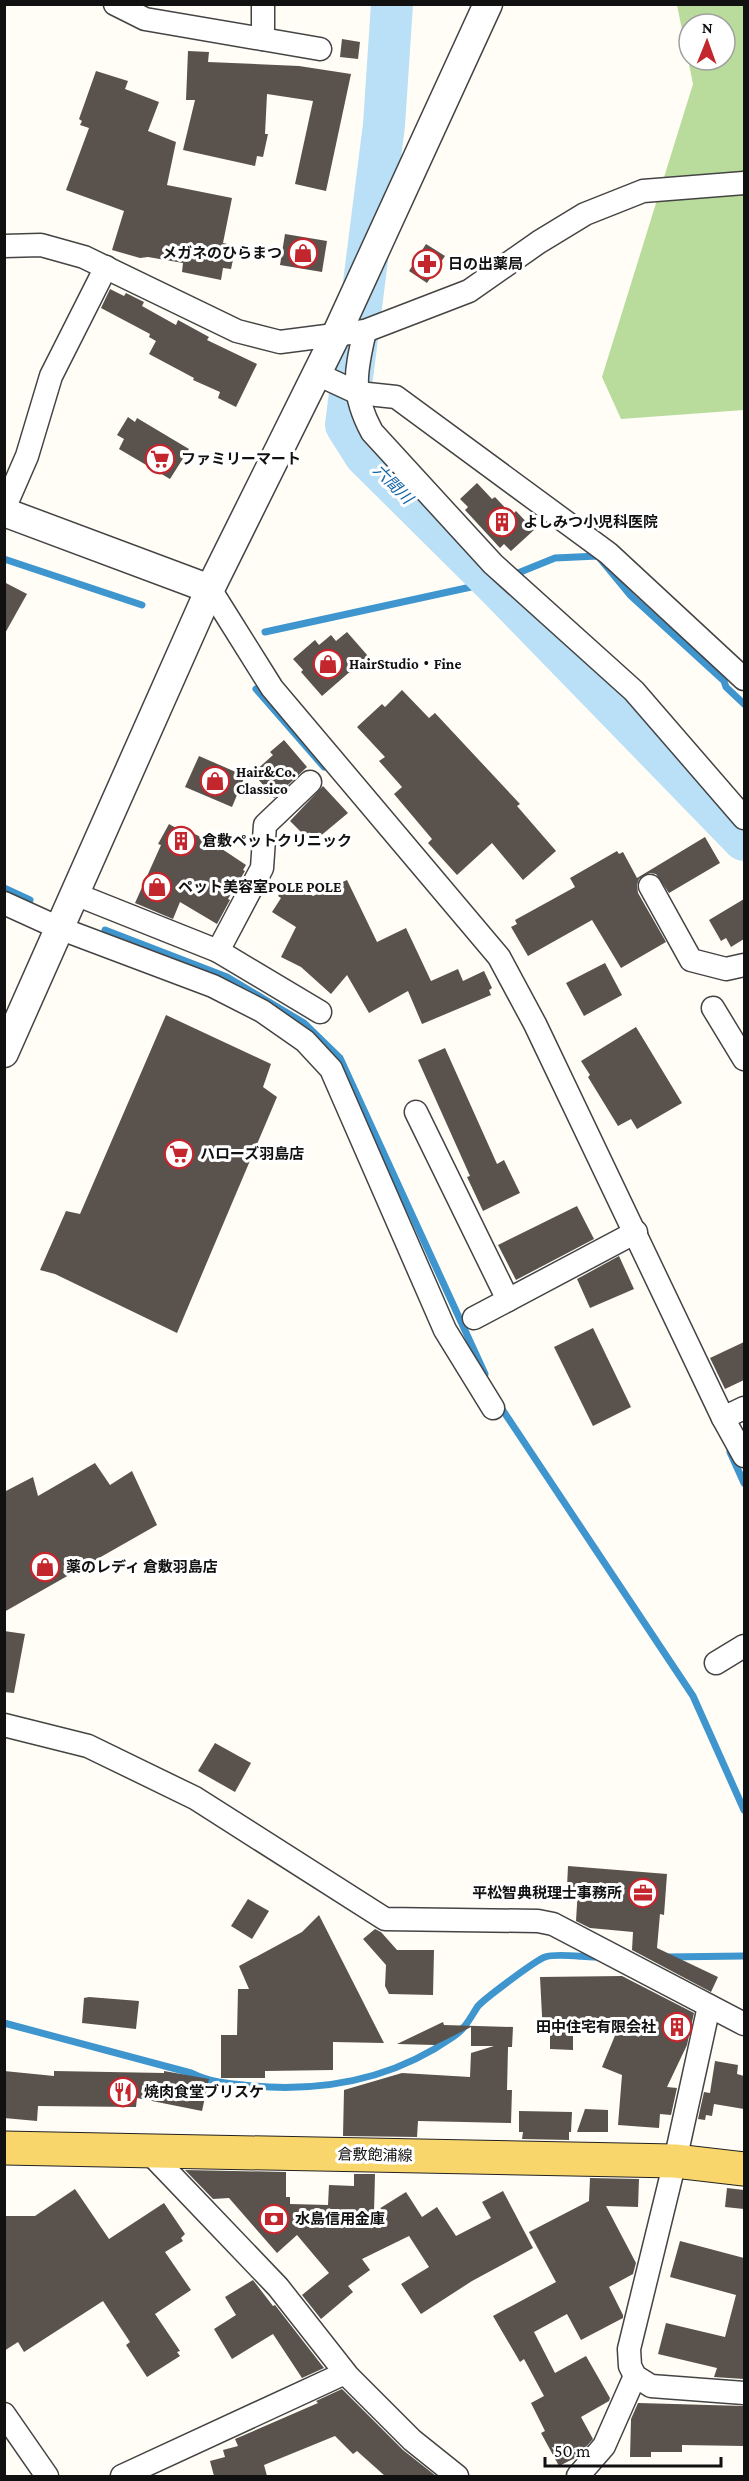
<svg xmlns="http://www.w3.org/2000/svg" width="749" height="2481" font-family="'Crimson Pro','Noto Sans JP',serif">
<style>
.forest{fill:#b9dc9c;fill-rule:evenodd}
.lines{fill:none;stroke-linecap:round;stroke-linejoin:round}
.stream{stroke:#3f96cf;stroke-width:7}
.river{stroke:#b9e0f7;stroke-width:42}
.building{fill:#5a524d}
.minor-casing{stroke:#444;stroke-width:25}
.tertiary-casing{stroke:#444;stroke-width:31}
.primary-casing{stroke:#222;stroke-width:35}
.minor{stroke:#fff;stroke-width:22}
.tertiary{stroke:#fff;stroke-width:28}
.primary{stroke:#f9d66b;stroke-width:33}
.labels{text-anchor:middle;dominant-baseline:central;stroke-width:6;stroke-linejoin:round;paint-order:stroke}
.poi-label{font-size:15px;font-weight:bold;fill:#111;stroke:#fff;text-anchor:start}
.street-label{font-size:15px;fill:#111;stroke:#fff}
.water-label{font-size:16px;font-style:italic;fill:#1768a6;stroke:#fff}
</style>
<rect width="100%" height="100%" fill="#fffdf5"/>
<!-- forest -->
<path class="forest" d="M677,5H744V410L621,419L602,377L693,84ZM689,24H725V60H689Z"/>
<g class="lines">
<!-- stream -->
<g class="stream">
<path d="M4,559L142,605"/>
<path d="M513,575L555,558L598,556L631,596L724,681L726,687L744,704"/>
<path d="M265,632L503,580"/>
<path d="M256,689L324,767"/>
<path d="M4,888L30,900"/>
<path d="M105,930L227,977L304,1023L340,1058L485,1374"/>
<path d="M500,1406L693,1696L744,1810"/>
<path d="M730,1452L744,1483"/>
<path d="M666,1957L744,1956"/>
<path d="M4,2023L191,2073C211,2083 231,2084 253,2086C324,2092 393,2079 453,2037C466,2028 470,2018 478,2006C484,1999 536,1960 545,1957C556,1953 582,1957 595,1957"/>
</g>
<!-- river -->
<path class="river" d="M392,4L384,125L346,425L365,455L494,583L744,840"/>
</g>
<!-- building -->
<g class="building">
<path d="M342,39L360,42L358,59L340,57Z"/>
<path d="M188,51L209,52L208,62L299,66L351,74L326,191L295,184L313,101L267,94L265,134H268L263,157L257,156L255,166L183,150L195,100H186Z"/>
<path d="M96,71L128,81L125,89L159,102L148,131L176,142L167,185L232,198L223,243L236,246L231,269L223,268L221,280L182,272L183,263L148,257L140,258L112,250L124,211L66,190L89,128L80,125L82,121L79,119Z"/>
<path d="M285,234L327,241L322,272L280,265Z"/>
<path d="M426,244L445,256L427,283L409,271Z"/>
<path d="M110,289L124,296L126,293L144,302L142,306L176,325L178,320L209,337L207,340L257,364L236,407L218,398L220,392L193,380L194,378L149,354L156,341L149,337L150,334L101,308Z"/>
<path d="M128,417L135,422L137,418L189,449L170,479L119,449L124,439L117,435Z"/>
<path d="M477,483L492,499L495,497L512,515L516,511L534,530L511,551L504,544L500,548L465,510L468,507L460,499Z"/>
<path d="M4,582L27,594L4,635Z"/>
<path d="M347,632L368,656L322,696L301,672L303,670L293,659L315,640L319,645L331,635L336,641Z"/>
<path d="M402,690L429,718L435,713L520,804L517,806L556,851L523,880L492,843L457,875L428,843L432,839L394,794L402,787L379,761L385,757L357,727L382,704L385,707Z"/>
<path d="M284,740L307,767L274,798L253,773L273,755L270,752Z"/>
<path d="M199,756L245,776L232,807L185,787Z"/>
<path d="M323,786L348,813L312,843L290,821Z"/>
<path d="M169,824L183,832L185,829L216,845L246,865L243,870L245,871L228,899L230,900L217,924L180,902L173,919L135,903L161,845L158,844Z"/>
<path d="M705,837L720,863L669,893L656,874L650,873L639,879L637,885L638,893L666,942L621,968L592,920L528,956L511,927L517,924L515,920L575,887L570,878L617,851L619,854L623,852L637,878Z"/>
<path d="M347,880L377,942L406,928L431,981L458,969L463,981L484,971L492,988L489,990L491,995L422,1024L408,991L369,1013L347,975L331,994L301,967L281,957L296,927L272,912L281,898L278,896L288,881L313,896Z"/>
<path d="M744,899V939L731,947L726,938L721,941L709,920Z"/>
<path d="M605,963L622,995L584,1016L566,983Z"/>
<path d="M166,1015L271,1064L263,1087L277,1097L177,1333L55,1274L40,1270L66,1211L80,1214Z"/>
<path d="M636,1027L682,1103L637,1129L631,1119L618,1126L588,1077L590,1075L581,1061Z"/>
<path d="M445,1048L497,1164L504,1160L520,1193L483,1211L467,1177L470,1176L418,1060Z"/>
<path d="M577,1206L594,1239L516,1280L498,1245Z"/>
<path d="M619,1256L634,1289L590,1308L577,1279Z"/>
<path d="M593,1328L631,1407L593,1426L554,1347Z"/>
<path d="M744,1342V1380L725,1389L710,1358Z"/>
<path d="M95,1463L110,1485L132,1471L157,1525L4,1612V1492L33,1477L38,1496Z"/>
<path d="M4,1631L25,1634L14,1693L4,1692Z"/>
<path d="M215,1743L251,1763L235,1792L198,1771Z"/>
<path d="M568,1866L667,1874L664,1915L660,1914L657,1948L718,1977L711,1992L632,1950L633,1932L590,1928L576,1921L578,1888L567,1887Z"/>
<path d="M248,1899L269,1911L252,1939L231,1926Z"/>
<path d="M319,1915L384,2043L333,2042V2070L265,2071V2078H221V2035H237L238,1989H249L239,1966L302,1932Z"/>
<path d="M375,1929L381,1932L397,1950H434L433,1995L389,1994L385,1986L386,1965L363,1939Z"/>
<path d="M622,1976L694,2013L687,2045L667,2087L677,2088L671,2115L660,2114L659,2128L618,2125L622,2075L602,2067L621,2021H573V2050L550,2049V2035H543L540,1977Z"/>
<path d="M89,1997L139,2001L136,2029L82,2023L84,1998Z"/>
<path d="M443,2022L444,2025L513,2027L512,2047H508L507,2090H512L511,2123L418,2121L417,2137L343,2136L344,2090L402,2073L470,2077L471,2053L494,2046H471V2027L435,2045L397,2044Z"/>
<path d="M715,2061L738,2065L737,2074L744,2076V2109L714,2104L712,2116L706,2115L705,2120L698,2119L704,2092L710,2093Z"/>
<path d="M4,2071L54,2076V2071L164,2073V2071L209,2079L202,2111L137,2098L136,2107L38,2106L37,2121L4,2118Z"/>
<path d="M585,2109L608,2110V2132H577Z"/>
<path d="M519,2111L572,2112L571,2132H569V2140L522,2139L523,2132H519Z"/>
<path d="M185,2170L286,2172V2197H290V2204L328,2205L329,2185L354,2186V2174H375L374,2212L406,2192L422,2217L437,2207L456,2236L491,2218L482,2202L503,2191L533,2248L472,2281L421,2314L401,2284L429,2267L409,2236L362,2259L370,2270L348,2286L353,2292L321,2319L302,2295L329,2273L297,2235L277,2253L229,2198L213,2199Z"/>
<path d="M590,2178L639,2179L638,2207L606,2206L636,2263L633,2274L609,2287L623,2315V2318L581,2340L567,2314L534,2332L555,2373L586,2356L610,2398L609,2401L581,2417L593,2439L577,2457L559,2466L541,2433L545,2431L531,2403L544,2396L524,2359L520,2362L493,2316L556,2282L529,2232L589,2201Z"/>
<path d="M727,2188L744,2190V2209L725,2207Z"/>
<path d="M75,2189L109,2239L164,2203L185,2234L181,2238L183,2241L165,2252L191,2290L155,2314L180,2351L177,2352L180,2356L147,2377L126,2345L130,2342L103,2301L24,2352L18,2342L4,2351V2216H35Z"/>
<path d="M680,2241L744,2258V2379L714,2377L717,2368L658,2354L666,2323L725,2337L736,2295L670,2277Z"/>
<path d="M253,2280L273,2306L275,2305L324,2368L302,2378L273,2334L232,2359L214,2329L236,2315L225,2297Z"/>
<path d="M342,2389L403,2450L436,2476H385L357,2451L353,2454L335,2436L264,2465L267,2476H214L210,2461L225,2457L223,2450L238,2446L235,2439L318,2403L316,2401Z"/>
<path d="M638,2403L744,2406V2446L682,2445V2452H651V2457H630L631,2419Z"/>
</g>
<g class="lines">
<!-- minor casing -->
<g class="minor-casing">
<g id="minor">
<path d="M115,4L145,19L320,49"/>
<path d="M263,4V39"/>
<path d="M4,246L41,245L84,257L237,331L280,342L365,331L469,291L539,242L585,214L643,191L744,183"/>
<path d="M365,331C355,373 351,393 372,432L493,564L634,691L744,818"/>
<path d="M317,374L358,393L396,397L608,553L744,679"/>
<path d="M4,509L27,456L51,376L106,267"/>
<path d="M210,589L272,688L499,957L535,1024L723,1418L744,1456"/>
<path d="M650,886L691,960L726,969L744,965"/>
<path d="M75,894L218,951L320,1012"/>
<path d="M4,903L59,928L213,986L262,1011L305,1041L331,1069L445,1330L493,1408"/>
<path d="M218,951L262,868L265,825L310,782"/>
<path d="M713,1008L744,1059"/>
<path d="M416,1112L508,1300L636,1232"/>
<path d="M474,1318L508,1300"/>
<path d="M723,1418L744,1408"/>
<path d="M716,1663L744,1646"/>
<path d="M4,1725L88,1746L195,1798L385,1919L538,1921L553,1924L744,2024"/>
<path d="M709,2006L675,2161L629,2349L630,2366L635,2376L651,2386L744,2393"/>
<path d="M147,2150L278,2287L348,2376L412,2440L457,2476"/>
<path d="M4,2414L47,2476"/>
<path d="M122,2476L345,2373"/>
<path d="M578,2476L604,2446L635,2376"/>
</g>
</g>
<!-- tertiary casing -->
<g class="tertiary-casing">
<g id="tertiary">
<path d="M4,512L210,589"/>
<path d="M4,1053L210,589L337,333L488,4"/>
</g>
</g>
<!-- primary casing -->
<g class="primary-casing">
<path id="primary" d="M4,2148L675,2161L744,2169"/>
</g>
<!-- minor -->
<use href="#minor" class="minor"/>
<!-- tertiary -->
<use href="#tertiary" class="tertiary"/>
<!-- primary -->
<use href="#primary" class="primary"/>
</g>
<!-- icons -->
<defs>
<g id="shop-ring" transform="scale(1.5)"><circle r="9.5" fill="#fff" stroke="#c4262e" stroke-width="1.5"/><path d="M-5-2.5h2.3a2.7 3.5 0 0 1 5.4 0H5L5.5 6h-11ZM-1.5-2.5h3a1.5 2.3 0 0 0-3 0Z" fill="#c4262e"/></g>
<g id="pharmacy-ring" transform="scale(1.5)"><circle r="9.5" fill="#fff" stroke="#c4262e" stroke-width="1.5"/><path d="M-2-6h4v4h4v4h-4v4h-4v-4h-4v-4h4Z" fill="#c4262e"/></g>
<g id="supermarket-ring" transform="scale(1.5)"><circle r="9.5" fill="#fff" stroke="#c4262e" stroke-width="1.5"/><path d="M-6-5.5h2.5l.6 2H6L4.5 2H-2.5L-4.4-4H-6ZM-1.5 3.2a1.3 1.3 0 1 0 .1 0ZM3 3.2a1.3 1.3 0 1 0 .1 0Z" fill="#c4262e"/></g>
<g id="building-ring" transform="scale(1.5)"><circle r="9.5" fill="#fff" stroke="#c4262e" stroke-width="1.5"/><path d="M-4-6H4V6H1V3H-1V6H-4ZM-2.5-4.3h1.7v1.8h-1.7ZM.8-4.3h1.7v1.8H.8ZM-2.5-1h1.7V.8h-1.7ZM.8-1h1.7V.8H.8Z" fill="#c4262e"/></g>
<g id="office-ring" transform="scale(1.5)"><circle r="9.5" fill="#fff" stroke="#c4262e" stroke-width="1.5"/><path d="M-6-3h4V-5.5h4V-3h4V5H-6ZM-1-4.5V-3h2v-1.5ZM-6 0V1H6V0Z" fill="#c4262e"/></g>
<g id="restaurant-ring" transform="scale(1.5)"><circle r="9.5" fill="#fff" stroke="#c4262e" stroke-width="1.5"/><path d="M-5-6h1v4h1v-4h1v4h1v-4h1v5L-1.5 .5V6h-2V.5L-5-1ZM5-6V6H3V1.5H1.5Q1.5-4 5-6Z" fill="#c4262e"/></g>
<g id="bank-ring" transform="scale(1.5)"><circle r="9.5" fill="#fff" stroke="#c4262e" stroke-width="1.5"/><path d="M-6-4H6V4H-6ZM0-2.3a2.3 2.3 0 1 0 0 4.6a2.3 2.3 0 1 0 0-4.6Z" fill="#c4262e"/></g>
</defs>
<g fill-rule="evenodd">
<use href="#shop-ring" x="303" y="253"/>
<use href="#pharmacy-ring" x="427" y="264"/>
<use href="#supermarket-ring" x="160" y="459"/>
<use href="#building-ring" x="502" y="522"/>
<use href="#shop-ring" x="328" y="664"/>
<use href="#shop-ring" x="215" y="781"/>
<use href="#building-ring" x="181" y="841"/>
<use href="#shop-ring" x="157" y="887"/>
<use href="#supermarket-ring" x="179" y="1154"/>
<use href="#shop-ring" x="45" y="1567"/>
<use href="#office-ring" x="643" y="1893"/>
<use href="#building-ring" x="677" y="2027"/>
<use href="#restaurant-ring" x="123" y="2092"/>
<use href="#bank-ring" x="274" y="2219"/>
</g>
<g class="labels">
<!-- poi labels -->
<g class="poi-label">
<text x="282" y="253" text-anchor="end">メガネのひらまつ</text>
<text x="448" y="264">日の出薬局</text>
<text x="181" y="459">ファミリーマート</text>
<text x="523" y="522">よしみつ小児科医院</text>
<text x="349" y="664">HairStudio・Fine</text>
<text x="236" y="772">Hair&amp;Co.<tspan x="236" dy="17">Classico</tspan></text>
<text x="202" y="841">倉敷ペットクリニック</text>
<text x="178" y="887">ペット美容室POLE POLE</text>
<text x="200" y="1154">ハローズ羽島店</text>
<text x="66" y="1567">薬のレディ 倉敷羽島店</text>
<text x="622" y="1893" text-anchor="end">平松智典税理士事務所</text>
<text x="656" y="2027" text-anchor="end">田中住宅有限会社</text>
<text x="144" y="2092">焼肉食堂ブリスケ</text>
<text x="295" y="2219">水島信用金庫</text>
</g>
<!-- street labels -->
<g class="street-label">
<text transform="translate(375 2155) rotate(1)">倉敷飽浦線</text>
</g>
<!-- water labels -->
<g class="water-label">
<text transform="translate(393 484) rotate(45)">六間川</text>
</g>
</g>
<!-- border -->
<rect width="749" height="2481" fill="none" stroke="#111111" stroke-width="12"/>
<!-- north arrow -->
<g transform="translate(707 42) rotate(1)"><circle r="28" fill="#ffffff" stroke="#a0a0a0" stroke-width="1.5"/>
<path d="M0-4.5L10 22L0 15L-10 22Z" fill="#c4262e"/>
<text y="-9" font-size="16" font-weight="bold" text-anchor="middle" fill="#111111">N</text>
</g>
<!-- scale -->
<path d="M545 2457v9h176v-9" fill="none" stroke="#111111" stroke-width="3"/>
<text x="554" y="2457" font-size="18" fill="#111111" stroke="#ffffff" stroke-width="4.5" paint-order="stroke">50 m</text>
</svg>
